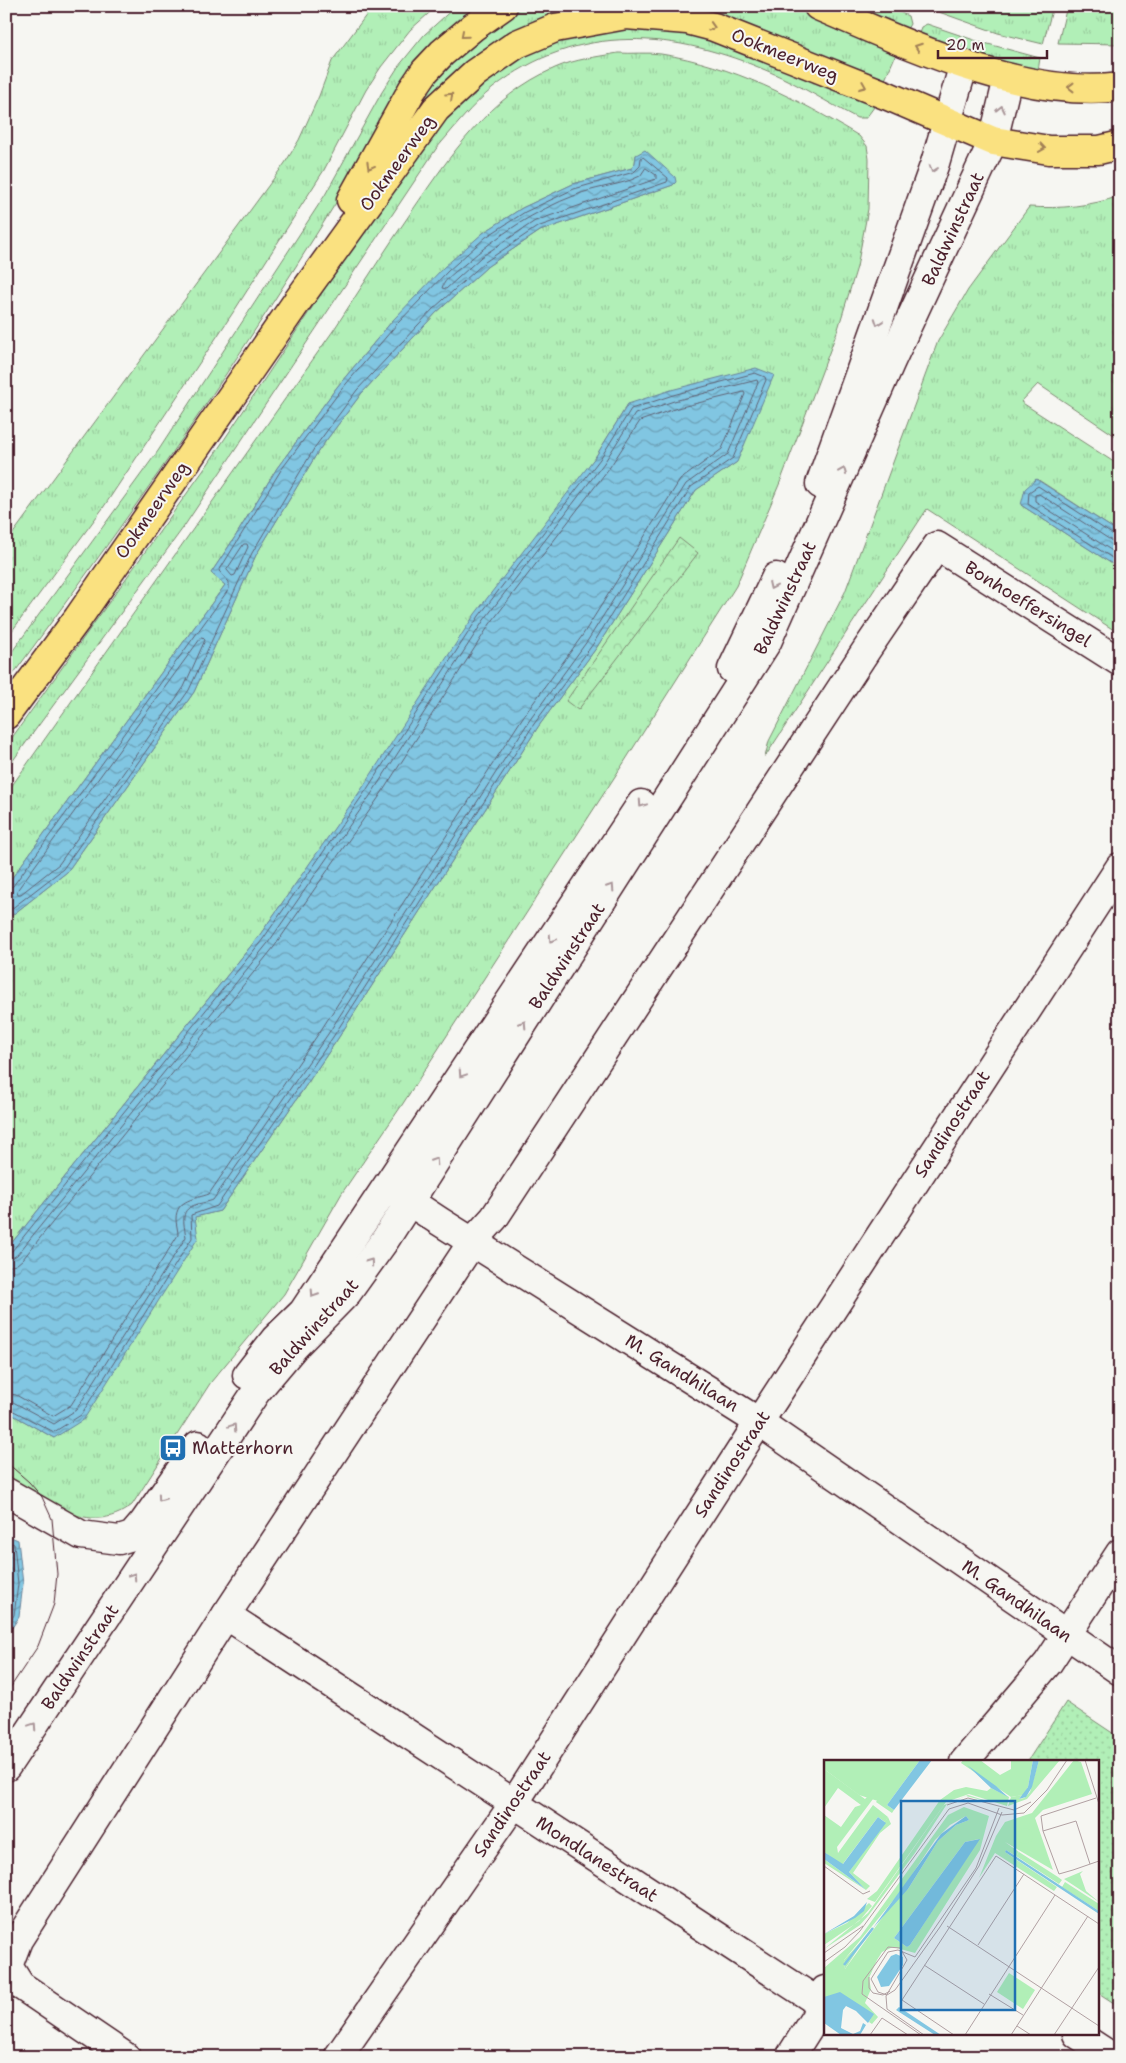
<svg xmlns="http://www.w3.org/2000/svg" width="1126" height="2063" font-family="'Shantell Sans',sans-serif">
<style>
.grass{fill:url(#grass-tufts);stroke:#7e8771}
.forest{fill:url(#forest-crowns);stroke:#7e8771}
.park{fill:url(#park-dots);stroke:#7e8771}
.water{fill:url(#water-waves);stroke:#6b8399}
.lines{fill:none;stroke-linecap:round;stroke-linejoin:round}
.shore{stroke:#606274;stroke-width:1}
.minor-casing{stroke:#4a1f2b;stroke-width:31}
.major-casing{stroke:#4a1f2b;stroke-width:31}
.minor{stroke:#f6f6f2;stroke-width:28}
.major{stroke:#fae180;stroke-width:28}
.tram{stroke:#4a1f2b;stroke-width:1}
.oneway{stroke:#a28056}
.oneway2{stroke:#a99598}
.labels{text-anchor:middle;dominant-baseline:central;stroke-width:4;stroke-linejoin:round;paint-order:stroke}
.street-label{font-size:18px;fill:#4a1f2b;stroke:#f6f6f2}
.poi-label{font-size:18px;fill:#4a1f2b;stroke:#f6f6f2;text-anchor:start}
.inset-river{fill:none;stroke:#81c6e2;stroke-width:2.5}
.inset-road{fill:none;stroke:#b1a0a2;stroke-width:1}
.view{fill:#1f6fb2;fill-opacity:0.15;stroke:#1f6fb2;stroke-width:2.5}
.inset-edge{fill:none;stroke:#4a1f2b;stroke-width:2.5}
</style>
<defs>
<pattern id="grass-tufts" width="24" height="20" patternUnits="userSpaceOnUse" patternTransform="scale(1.25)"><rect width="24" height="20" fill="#b1efb7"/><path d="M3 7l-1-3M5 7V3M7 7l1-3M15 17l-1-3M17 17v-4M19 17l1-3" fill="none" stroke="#9acc9e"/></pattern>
<pattern id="forest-crowns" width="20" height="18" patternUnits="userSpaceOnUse" patternTransform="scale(1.25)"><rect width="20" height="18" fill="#b1efb7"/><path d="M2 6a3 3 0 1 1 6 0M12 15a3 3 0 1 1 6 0" fill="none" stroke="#9acc9e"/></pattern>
<pattern id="park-dots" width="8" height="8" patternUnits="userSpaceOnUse" patternTransform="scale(1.25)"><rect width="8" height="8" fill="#b1efb7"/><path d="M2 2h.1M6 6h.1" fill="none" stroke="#9acc9e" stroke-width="1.8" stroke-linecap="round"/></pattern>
<pattern id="water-waves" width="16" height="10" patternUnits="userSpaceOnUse" patternTransform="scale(1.25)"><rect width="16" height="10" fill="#81c6e2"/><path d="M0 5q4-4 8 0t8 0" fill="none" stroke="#6ca0b7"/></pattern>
</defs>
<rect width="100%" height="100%" fill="#f6f6f2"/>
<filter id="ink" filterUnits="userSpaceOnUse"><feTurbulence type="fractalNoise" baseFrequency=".02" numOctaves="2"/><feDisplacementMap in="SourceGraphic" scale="10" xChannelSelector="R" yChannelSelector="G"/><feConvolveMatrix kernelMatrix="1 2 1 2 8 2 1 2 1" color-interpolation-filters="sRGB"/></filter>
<g filter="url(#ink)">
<!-- grass -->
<g class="grass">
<path d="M373,6H437L410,30L381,67L366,90L324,170L236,308L103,508L6,639V543L285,163L299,140L319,96L332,61Z"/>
<path d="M456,6H477L453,25L433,45C360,165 286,285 208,401C143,497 75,590 6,684V660L158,451L325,195L382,92L398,67L424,35Z"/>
<path d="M521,6H590C548,14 506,30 473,59C452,78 433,101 413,122L406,120L439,72L499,19Z"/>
<path d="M679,6H799L899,47L884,82Z"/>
<path d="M846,6H886L908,16L910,24L907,29Z"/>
<path d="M922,6H1053L1043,44L998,33Z"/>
<path d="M1067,6H1120V44L1058,43Z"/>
<path d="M927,24L977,41L1040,58L1038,71L997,61L919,34L921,27Z"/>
<path d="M632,26L707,36L877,103L866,118H857C828,103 800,85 770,72C676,31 579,21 493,88C472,105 454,128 436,149L183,528L6,770V746L208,464L329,282L436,128L479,83L542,42Z"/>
<path d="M618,53C632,54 647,52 661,54C732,65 798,99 859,136L867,146L869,159L868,209L857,267L838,329L781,480L736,586L623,764L402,1105L342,1193L284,1294L211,1382L132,1505C89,1539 44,1499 6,1476V1411L54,1438L194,1217L220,1211L337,1040L538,727L597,647L696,490L737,462L628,404L596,456L259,936L6,1250V920L67,872L194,692L256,555L319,450L361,394L436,313L488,266L540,231L673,185L636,155L635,163L632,168L573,184L522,208L483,233L393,320L337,387L277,468L235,537L211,573L225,585L6,886V794L333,331C359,291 385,250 412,211C451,154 490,96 555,68C575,59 597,57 618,53Z"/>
<path d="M1120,196V439L1038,384L1021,402L1120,466V533L1037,479L1021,505L1120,569V634L927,509L765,757L769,741L845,592L938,341L968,290L1029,207C1061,209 1090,206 1120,196Z"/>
</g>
<!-- forest -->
<path class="forest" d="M679,538L698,553L578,710L566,701Z"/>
<!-- park -->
<path class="park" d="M1066,1702L1120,1738V2007L1097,1992V1762H1027Z"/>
<!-- water -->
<g class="water">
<path d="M645,150L675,177L676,182L673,185L540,231L488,266L436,313L361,394L319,450L256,555L194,692L67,872L6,920V886L225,585L211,573L235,537L277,468L337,387L393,320L444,267L483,233L522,208L573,184L632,168L635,163L636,155Z"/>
<path d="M756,368L774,375L737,462L696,490L597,647L538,727L337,1040L220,1211L195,1217L198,1238L84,1419L54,1438L6,1411V1250L259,936L363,787L475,614L596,456L628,404L671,390Z"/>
<path d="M1036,479L1120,533V569L1021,505L1025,489Z"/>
<path d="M6,1535L18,1540L23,1584L19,1617L6,1637Z"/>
</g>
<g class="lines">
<!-- shore -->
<g class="shore">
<path d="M646,168L656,175V179L535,221L481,257L446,289L442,288C444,279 458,270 465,264C498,235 534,211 576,195C593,188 613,186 631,180L640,176Z"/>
<path d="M1120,537L1115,536L1038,486L1029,492L1028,504L1120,563"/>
<path d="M1120,543L1112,541L1039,494L1035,495V501L1120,556"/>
<path d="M244,544H247L248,547L235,575L232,576L227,570Z"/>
<path d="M202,637L205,640L184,687L59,864L21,894H18L17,891Z"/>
<path d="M6,889L13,886L229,589V582L219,571L281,470L341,390L397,324L448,271L486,237L525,212L574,189L634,172L640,166L641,158L643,157L668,178L667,182L537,227L485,262L433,309L357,390L315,447L252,553L189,690L63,869L6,913"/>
<path d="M6,1253L12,1251L263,939L367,789L479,616L600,459L631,409L673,395L755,373L765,377L766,380L733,458L691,487L593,644L534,724L333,1037L217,1206L191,1215L192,1238L81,1415L54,1432L6,1407"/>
<path d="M6,1259L12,1258L17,1255L268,943L372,793L484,620L604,463L635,414L674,401L757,380L758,383L728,454L686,484L588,640L529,721L328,1034L213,1200C204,1204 185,1203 184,1217C183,1223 185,1230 186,1237L76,1410L54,1424L13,1402L6,1401"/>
<path d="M6,1267L16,1265L23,1259L274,947L379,797L490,624L610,467L640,421L677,408L744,392L745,394L722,449L680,480L582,636L523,717L321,1030L209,1194C196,1199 176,1199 176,1219C176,1224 178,1230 178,1235L71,1405L53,1416L16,1395L6,1393"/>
<path d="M6,1541L14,1544L18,1584L14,1615L6,1628"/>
<path d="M6,1547L11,1584L8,1613L6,1616"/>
</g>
<!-- minor casing -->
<g class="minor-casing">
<g id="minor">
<path d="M820,484L935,163L964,64"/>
<path d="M732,669L776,577"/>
<path d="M395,1192L439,1221L759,1422L1120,1671"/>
<path d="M247,1375L275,1339L303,1312L641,804"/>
<path d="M6,1492L81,1535L119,1540L132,1536L144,1522L198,1445"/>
<path d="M226,1615L818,2002"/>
<path d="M964,1762L1048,1663L1120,1553"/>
<path d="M6,1767L256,1392L294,1347L347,1293L385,1240L767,642L891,361L993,141L1008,78"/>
<path d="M1077,2034L1112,2057"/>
<path d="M126,2057L20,1985L8,1966L18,1940L226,1615L473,1241L494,1218L867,649L937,546L1120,662"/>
<path d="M338,2057L513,1805L759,1422L1120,867"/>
<path d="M790,2057L816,2016L818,2002L825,1990"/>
</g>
</g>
<!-- major casing -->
<g class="major-casing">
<g id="major">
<path d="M818,6C905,43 1024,100 1120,87"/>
<path d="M351,200L412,90L425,71L442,53L473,27L503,6"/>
<path d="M6,715L78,618L296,303L436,109L475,73L517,44L555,28L626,15L687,20L714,27L888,96L993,141L1049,150H1099L1120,145"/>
</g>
</g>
<!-- minor -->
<use href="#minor" class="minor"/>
<!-- major -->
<use href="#major" class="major"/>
<!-- tram -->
<path class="tram" d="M6,1462L29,1482L42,1497L52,1519L57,1574L54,1604L38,1646L6,1694"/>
</g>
<!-- one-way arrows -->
<defs><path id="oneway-chevron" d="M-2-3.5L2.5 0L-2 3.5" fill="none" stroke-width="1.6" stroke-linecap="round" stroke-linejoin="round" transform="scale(1.25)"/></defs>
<g class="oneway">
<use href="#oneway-chevron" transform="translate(712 27) rotate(17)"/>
<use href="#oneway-chevron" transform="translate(464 35) rotate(139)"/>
<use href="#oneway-chevron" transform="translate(918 47) rotate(-160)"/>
<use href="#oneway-chevron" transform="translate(863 86) rotate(22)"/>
<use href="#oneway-chevron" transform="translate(1071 87) rotate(180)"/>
<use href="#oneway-chevron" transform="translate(450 96) rotate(-43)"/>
<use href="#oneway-chevron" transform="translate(1042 148) rotate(8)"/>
<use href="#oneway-chevron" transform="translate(370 166) rotate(119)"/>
</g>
<g class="oneway2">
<use href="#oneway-chevron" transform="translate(1001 109) rotate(-77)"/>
<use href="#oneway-chevron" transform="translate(933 169) rotate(109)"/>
<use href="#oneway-chevron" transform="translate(878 322) rotate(110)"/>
<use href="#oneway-chevron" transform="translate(843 471) rotate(-67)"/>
<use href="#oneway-chevron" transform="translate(772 586) rotate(115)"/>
<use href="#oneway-chevron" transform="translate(642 804) rotate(124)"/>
<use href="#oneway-chevron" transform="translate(611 887) rotate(-57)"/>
<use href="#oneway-chevron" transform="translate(552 939) rotate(124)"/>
<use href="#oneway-chevron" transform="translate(523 1024) rotate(-57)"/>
<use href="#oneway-chevron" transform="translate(462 1074) rotate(124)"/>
<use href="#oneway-chevron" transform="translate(435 1161) rotate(-57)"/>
<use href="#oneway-chevron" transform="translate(370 1262) rotate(-55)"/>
<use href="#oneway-chevron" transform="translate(314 1294) rotate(123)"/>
<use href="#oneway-chevron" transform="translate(233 1427) rotate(-56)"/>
<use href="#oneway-chevron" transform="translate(161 1498) rotate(125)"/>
<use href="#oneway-chevron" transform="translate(133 1576) rotate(-56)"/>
<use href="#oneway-chevron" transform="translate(33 1726) rotate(-56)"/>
</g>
</g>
<!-- icons -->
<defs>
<g id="bus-square" transform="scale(1.4375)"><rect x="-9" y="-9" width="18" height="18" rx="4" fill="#1f6fb2" stroke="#f6f6f2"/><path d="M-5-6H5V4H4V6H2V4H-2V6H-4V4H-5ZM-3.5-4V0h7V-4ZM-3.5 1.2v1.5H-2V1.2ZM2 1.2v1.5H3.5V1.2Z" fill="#fff"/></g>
</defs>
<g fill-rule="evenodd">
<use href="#bus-square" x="173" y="1448"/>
</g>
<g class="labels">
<!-- street labels -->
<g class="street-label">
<text transform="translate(785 55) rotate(22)">Ookmeerweg</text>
<text transform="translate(397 163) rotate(-54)">Ookmeerweg</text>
<text transform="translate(953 229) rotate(-65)">Baldwinstraat</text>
<text transform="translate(152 510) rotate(-55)">Ookmeerweg</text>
<text transform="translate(785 598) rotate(-65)">Baldwinstraat</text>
<text transform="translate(1028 604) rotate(32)">Bonhoeffersingel</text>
<text transform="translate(567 956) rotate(-57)">Baldwinstraat</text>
<text transform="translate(952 1124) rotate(-57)">Sandinostraat</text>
<text transform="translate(314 1327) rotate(-48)">Baldwinstraat</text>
<text transform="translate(682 1373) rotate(32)">M. Gandhilaan</text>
<text transform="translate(732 1464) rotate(-57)">Sandinostraat</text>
<text transform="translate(1017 1601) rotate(35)">M. Gandhilaan</text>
<text transform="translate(80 1657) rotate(-56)">Baldwinstraat</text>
<text transform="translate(512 1804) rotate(-56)">Sandinostraat</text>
<text transform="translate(597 1859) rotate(33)">Mondlanestraat</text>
</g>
<!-- poi labels -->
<g class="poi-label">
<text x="192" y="1448">Matterhorn</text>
</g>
</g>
<!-- overview -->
<g transform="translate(824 1760)">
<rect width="275" height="275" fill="#f6f6f2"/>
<path d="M215,0H236L203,39L184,46L187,37L198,35L195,39L200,38L206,32ZM250,0L257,2L268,34L219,50L211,58L229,110L181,82L195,92L192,96L182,90L181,92L233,127L230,131L171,93L155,118L172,76L181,62L208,53ZM142,27L163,31L167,28L185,37L183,46L145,34L122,42L51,142L43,139L53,131L116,40L130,30ZM144,35L169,43L142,36L123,44L91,93L44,156L36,165L0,189L44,153L120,45ZM140,47L165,56L156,90L91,193L69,187L58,192L53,200L45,218L47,229L41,243L54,257L48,264L45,262L49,254L0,237V208L36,177L124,55ZM142,56L145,60L132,65L114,81L84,129L71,140L21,209L20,200L77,131L111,80L126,65ZM155,79L86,185L83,187L70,178L141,82ZM64,57L67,64L56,73L29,113L46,126L42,130L0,103V99L41,129L25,112ZM259,111L256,114L262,131L275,142L240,119ZM241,122L275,144V151L238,127ZM45,143L48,146L35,161L0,185V174L23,163Z" fill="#b1efb7" fill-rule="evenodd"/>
<path d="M83,0H96L63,45L70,50L68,53L52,42ZM139,0H156L176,15L187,9V0H209L204,27L199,35L187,37L137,3ZM0,9L41,39L45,35L49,39L13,87L14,93L49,45L64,57L61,62L54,57L18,105L0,92V55L17,67L31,47L37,45L14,28L0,48ZM195,92L234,117L238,120L235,124L192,96Z" fill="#b1efb7"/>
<path d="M52,165L36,186L21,209L20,200Z" fill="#b1efb7"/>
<path d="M0,0H89L57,42L35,35L0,9Z" fill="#b1efb7"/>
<path d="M185,213L211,230L199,249L173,232Z" fill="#b1efb7"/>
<path d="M193 76a8 8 0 1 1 16 0a8 8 0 1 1-16 0Z" fill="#b1efb7"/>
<path d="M96,0H108L70,50L63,45ZM209,0H215L208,27L202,37L195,39L204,27ZM143,5L172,26L184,37L167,28ZM142,56L145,60L132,65L114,81L84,129L49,168L117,74ZM54,57L62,63L25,112L41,129L0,99V92L19,104ZM156,79L86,185L83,187L70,178L141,82ZM182,90L275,151V154L181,92ZM43,142L40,151L31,158L0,174L30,156ZM72,194L79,197V205L65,226L57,227L53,217L67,196ZM16,232L50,254L44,263L32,251L22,246L19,250L17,268L29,274L36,271L39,263L42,265L36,275H17L0,263V237ZM75,247L117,275H111L72,250Z" fill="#81c6e2"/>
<path class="inset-river" d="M20,205L49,168"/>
<path class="inset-road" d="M261,0L275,44M123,45L144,38L190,50L207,42M175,48L152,108L91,197L74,190L64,192L47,219L54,232L63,235L71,230L116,167L155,106L178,52M219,71L217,56L272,38M266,104L252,61L219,71L235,114L249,110L275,101M0,106L39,134L46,131M123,166L275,266M154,185L200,114M0,193L39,166M0,202L21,187L36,171L125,49L144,43L178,55L200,53L223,30L243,0M100,205L160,244M45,217V228L49,233L59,235L66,231M165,234L199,255M193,266L207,275M46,275L58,258L84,275M97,275L38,234L39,221L64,187L76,188L83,200L62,236L63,249L100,275M130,275L78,240L172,96L275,164M141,275L231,135M187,275L264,156M230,275L275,207"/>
<path class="view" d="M77,41H191V250H77Z"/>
<rect width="275" height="275" class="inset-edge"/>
</g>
<!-- margin -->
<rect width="1126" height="2063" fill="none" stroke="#f6f6f2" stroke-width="25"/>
<rect x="12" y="12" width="1101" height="2038" fill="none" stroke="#4a1f2b" stroke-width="2" filter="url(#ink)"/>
<!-- scale -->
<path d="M938 50v8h109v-8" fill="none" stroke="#4a1f2b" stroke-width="2.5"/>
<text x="946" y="50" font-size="15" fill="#4a1f2b" stroke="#f6f6f2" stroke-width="4" paint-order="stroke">20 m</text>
</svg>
